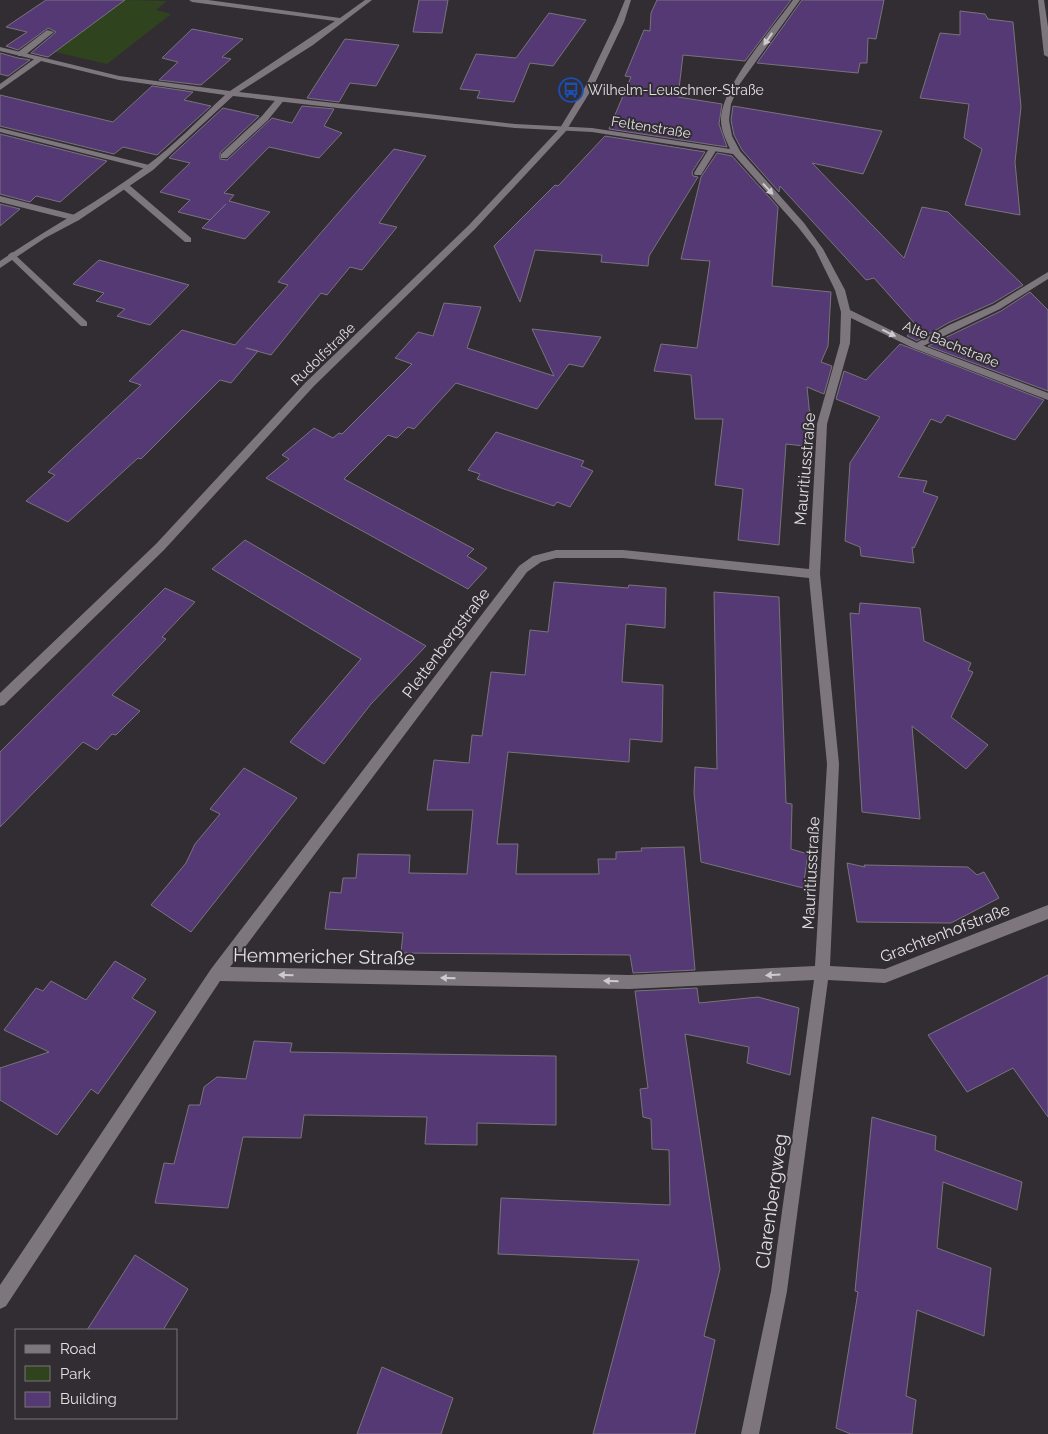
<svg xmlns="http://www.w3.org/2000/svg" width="1048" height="1434" font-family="Raleway,sans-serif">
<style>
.green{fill:#30431f}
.building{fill:#553974;stroke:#77747b}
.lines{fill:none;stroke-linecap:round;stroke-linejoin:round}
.service{fill:#7d777d;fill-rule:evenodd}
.minor{fill:#7d777d;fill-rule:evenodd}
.tertiary{fill:#7d777d;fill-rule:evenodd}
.oneway{fill:#cecace}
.labels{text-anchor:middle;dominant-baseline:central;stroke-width:4;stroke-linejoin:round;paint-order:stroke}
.far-poi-label{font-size:14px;fill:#e2dfe2;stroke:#322d32;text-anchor:start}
.far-street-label{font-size:14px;fill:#e2dfe2;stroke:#322d32}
.street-label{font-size:16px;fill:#e2dfe2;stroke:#322d32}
.near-street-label{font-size:19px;fill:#e2dfe2;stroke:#322d32}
</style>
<rect width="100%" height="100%" fill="#322d32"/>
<!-- green -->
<path class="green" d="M124,0L167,1L156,10L171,14L107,64L55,52Z"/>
<!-- building -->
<g class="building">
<path d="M46,0H125L48,57L31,53L56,32L48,28L18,50L6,46L27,32L6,27Z"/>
<path d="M419,0H448L442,33L413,32Z"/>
<path d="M657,0H791L745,61L683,55L678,97L722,104L719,124L727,147L609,129L631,77L625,76L644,30L650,31L651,13Z"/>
<path d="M802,0H884L876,39L868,38L867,63H860L858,73L757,63Z"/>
<path d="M960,11L985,14L988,19L1013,22L1021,107L1015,162L1020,215L965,205L982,149L964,138L969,104L920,98L940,33L960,35Z"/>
<path d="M549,13L586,20L553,66L530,63L514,102L477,98L480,91L460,89L476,54L516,58Z"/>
<path d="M192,29L243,39L222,57L231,59L201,85L159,80L178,62L162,58Z"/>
<path d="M345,39L399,45L376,86L350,83L339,102L307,98Z"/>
<path d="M0,53L18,58L30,60L8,76L0,74Z"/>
<path d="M152,86L193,92L184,100L211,106L157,155L123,147L114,154L0,126V95L113,122Z"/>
<path d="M302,106L334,109L324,126L342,133L319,158L269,147L224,193L234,195L229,201L270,212L245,239L202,228L226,204L210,220L178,212L190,200L160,192L190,163L169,158L223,108L259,116L220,153V159L227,160L272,118L292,123Z"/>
<path d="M733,106L882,131L863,174L812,163L904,258L922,207L948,212L1023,285L993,303L948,323L917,341L907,336L916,325L874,278L866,280L780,186L779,192L742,150L734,135L731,120Z"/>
<path d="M0,134L107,161L60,202L36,196L30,202L0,194Z"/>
<path d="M605,136L705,152L692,172L693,176L698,177L649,256L648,266L601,262L602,255L535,250L520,302L494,246L555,185L558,186Z"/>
<path d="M394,149L426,156L379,223L397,227L362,270L350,267L327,295L321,293L271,355L246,348L258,351L231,383L220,380L141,459L138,458L68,522L26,501L55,475L48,472L141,385L129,381L182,330L235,345L288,285L278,282Z"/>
<path d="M717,153L732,156L778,207L772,286L831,292L828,346L821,362L832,366L824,394L807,387L813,447L786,444L779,545L738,540L743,489L715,485L723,419H695L691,375L654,371L661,344L697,348L710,261L681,259L701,177Z"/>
<path d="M0,204L20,209L0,226Z"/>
<path d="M99,260L189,285L150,325L117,316L125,309L96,301L104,293L73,284Z"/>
<path d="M1030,292L1048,310V391L928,346L1001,311Z"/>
<path d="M444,303L481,307L467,348L554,376L532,329L601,337L583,367L569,364L537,409L456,383L414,429L408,427L397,438L388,435L344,479L474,549L467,556L487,568L468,589L266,478L289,459L282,455L314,428L333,438L339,433L342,434L412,364L395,358L418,332L433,336Z"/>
<path d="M900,344L1044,400L1015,440L947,415L941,423L931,419L898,477L927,481L923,492L938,497L914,548L912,547L914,563L861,556L860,547L845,541L850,463L880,417L836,399L844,371L866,380Z"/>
<path d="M496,432L584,461L581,466L593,471L570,507L557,502L554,506L504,489L477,479L480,474L468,470Z"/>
<path d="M245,540L426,646L371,704L324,764L290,742L361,659L212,569Z"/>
<path d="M554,582L628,588L629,585L666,588L665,628L626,624L622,682L663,685L662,742L630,739L629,762L508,752L497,844H518L516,874H599L598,859H616V852L642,851L641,848L684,847L695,970L633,973L630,955L401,953L403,933L325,929L330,892L341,893L343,878H356L358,854L410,855L409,873L467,874L473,810H427L434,760L469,763L472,735L482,736L491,672L525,675L530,630L548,632Z"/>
<path d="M165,588L195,602L162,637L166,639L112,695L140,711L116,735L112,734L97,750L83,742L0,827V752Z"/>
<path d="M714,592L779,597L786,803L792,804L791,849L808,854L803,888L701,862L694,793L695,767L717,769Z"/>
<path d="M860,603L920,608L924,641L971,663L968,670L973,672L951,717L988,745L966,769L912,726L920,819L862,812L850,613L859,614Z"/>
<path d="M244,768L297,798L191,932L151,905L186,863L195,844L220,814L210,809Z"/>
<path d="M847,863L865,867L864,865L968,867L977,875L984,872L999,898L951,923L857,922Z"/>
<path d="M115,961L146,979L132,998L156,1012L98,1094L91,1089L57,1135L0,1100V1068L49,1052L4,1030L36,988L43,991L51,981L86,1000Z"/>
<path d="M1048,975V1117L1013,1068L967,1092L928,1035Z"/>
<path d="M697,988L699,1003L758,997L799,1008L790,1075L747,1063L749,1047L685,1034L720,1269L704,1336L715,1340L695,1434H593L639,1260L498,1254L501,1198L670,1205L669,1150L652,1149L651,1119L643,1117L640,1089L648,1088L635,991Z"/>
<path d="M254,1041L292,1043L290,1052L556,1056V1125L477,1123V1145L425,1144L427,1117L304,1115L301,1138L243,1137L228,1208L155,1203L164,1163L174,1164L189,1105H200L204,1087L217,1077L246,1079Z"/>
<path d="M872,1117L936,1136L935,1150L1022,1182L1017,1210L943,1182L937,1248L991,1268L984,1336L917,1310L906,1396L916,1400L912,1434H851L836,1428L858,1292L855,1291Z"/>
<path d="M135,1255L188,1289L163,1330H87Z"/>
<path d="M382,1367L453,1398L441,1434H357Z"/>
</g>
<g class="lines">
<!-- service -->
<g class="service">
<path d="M1038,0H1044L1048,27V57L1044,55Z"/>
<path d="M47,30L54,32L24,56H18V52Z"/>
<path d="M37,57L44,59L0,90V84Z"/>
<path d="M278,97L285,99L268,120L227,158H221V154L262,116Z"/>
<path d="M0,128L153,166L154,168L150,170L0,132Z"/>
<path d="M710,147L717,149L701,175H695L694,173Z"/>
<path d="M122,184H128L191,238V242H185L122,188Z"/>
<path d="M0,196L79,216L80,218L76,221L0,202Z"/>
<path d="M12,252L87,322V326H81L9,257L8,255Z"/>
<path d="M1048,272V279L1000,309L919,348L916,349L911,346L949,325L994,305Z"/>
</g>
<!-- minor -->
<path class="minor" d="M189,0H208L340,18L365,0H372L313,45L239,92L515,124L592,128L730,149C726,140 721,130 721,120C721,86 773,28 793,0H800L739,85L731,104L729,120L732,136L740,151L804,223L823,249L845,290L850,310L919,344L1048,393V400L913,348L851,318L850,343L827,424L820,574L839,764L830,966L885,969L1048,905V919L885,983L828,980L787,1291L759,1434H741L771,1291L814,980L629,989L220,981L6,1306L0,1309V1285L211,969L519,566L533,556L556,550H623L809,569L817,424L840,343L841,312L835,290L815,249L798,227L733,154L592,132L515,128L233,96L153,170L79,220L45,238L0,268V261C48,228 99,202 145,167C174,146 199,119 225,95L119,80L0,51V47L119,76L230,91L335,21L192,2ZM556,558H623L809,578L827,764L815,966L629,975L230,967L527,572L541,562Z"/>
<!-- tertiary -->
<path class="tertiary" d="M625,0H631L624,22L593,87L566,131L475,229L314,386L164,550L4,705L0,706V693L156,544L306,382L469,225L560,128L585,87L616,22Z"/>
</g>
<!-- one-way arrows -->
<defs><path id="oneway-solid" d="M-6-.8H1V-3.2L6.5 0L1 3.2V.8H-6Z" transform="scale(1.25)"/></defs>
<g class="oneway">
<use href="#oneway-solid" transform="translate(768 39) rotate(125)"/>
<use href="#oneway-solid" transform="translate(768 189) rotate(47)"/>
<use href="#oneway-solid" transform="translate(889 333) rotate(26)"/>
<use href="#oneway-solid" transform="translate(286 975) rotate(-179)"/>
<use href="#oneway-solid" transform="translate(773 975) rotate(177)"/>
<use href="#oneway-solid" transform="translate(448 978) rotate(-179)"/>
<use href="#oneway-solid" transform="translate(611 981) rotate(-179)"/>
</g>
<!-- icons -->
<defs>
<g id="bus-ring" transform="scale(1.25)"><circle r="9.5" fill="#322d32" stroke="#1a4fb4" stroke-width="1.5"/><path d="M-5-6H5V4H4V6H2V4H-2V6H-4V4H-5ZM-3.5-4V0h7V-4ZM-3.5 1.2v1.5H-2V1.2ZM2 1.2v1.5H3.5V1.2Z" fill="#1a4fb4"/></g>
</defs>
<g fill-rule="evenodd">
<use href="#bus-ring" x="571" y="90"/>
</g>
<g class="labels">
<!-- far-poi labels -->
<g class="far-poi-label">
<text x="588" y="90">Wilhelm-Leuschner-Straße</text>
</g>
<!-- far-street labels -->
<g class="far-street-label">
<text transform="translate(651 127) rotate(9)">Feltenstraße</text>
<text transform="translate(951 344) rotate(22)">Alte Bachstraße</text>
<text transform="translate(323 354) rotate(-44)">Rudolfstraße</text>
</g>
<!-- street labels -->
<g class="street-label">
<text transform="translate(805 469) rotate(-85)">Mauritiusstraße</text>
<text transform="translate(446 643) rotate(-53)">Plettenbergstraße</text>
<text transform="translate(811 873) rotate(-87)">Mauritiusstraße</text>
<text transform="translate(945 933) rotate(-21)">Grachtenhofstraße</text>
</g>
<!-- near-street labels -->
<g class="near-street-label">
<text transform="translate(324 956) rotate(1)">Hemmericher Straße</text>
<text transform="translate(771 1201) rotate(-82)">Clarenbergweg</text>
</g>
</g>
<!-- legend -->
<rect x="15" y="1329" width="162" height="90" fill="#322d32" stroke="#787478"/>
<rect x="25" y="1345" width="25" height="8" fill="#7d777d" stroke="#787478"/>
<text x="60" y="1354" font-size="15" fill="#e2dfe2">Road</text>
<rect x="25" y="1366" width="25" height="15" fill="#30431f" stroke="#787478"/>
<text x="60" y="1379" font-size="15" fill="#e2dfe2">Park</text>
<rect x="25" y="1392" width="25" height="15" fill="#553974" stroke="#787478"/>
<text x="60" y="1404" font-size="15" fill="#e2dfe2">Building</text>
</svg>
